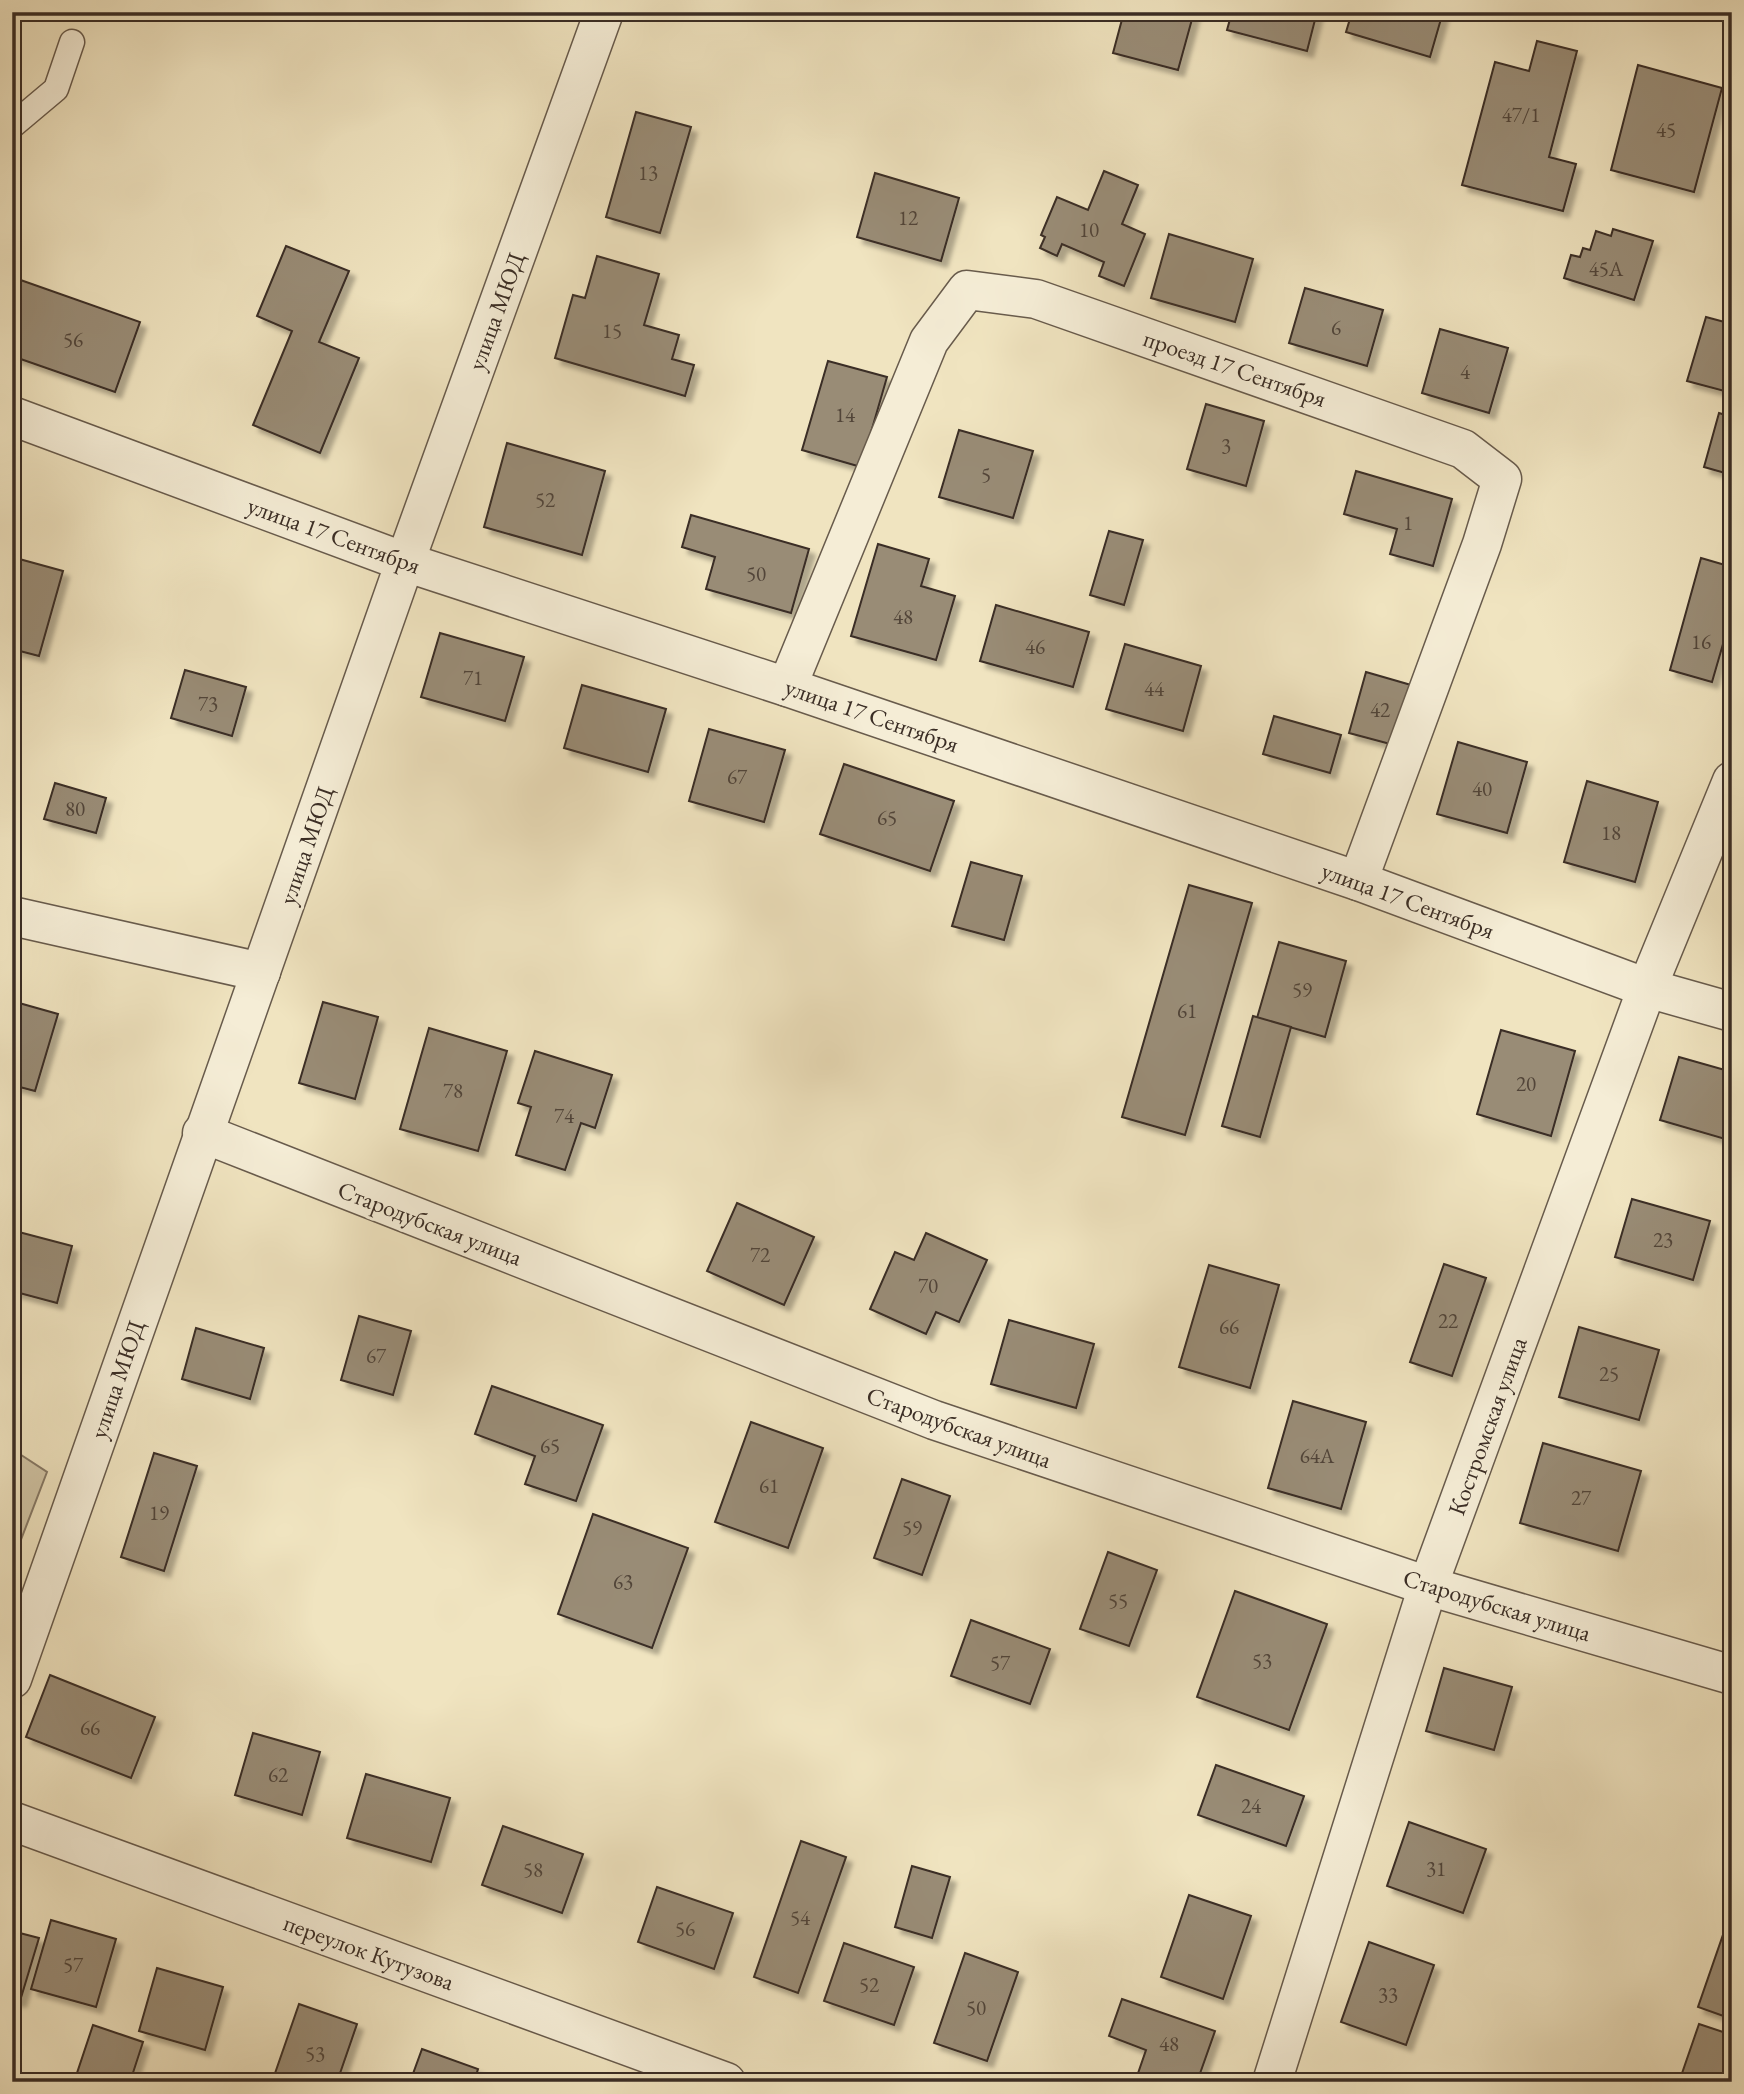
<svg xmlns="http://www.w3.org/2000/svg" width="1744" height="2094" font-family="'EB Garamond',serif">
<style>
.green{fill:#d1c5a6;stroke:#867966;stroke-width:2}
.building{fill:#998c76;stroke:#3a2d25;stroke-width:2;filter:url(#shadow)}
.lines{fill:none;stroke-linecap:round;stroke-linejoin:round}
.service-casing{stroke:#685b4c;stroke-width:27}
.minor-casing{stroke:#685b4c;stroke-width:41}
.service{stroke:#f5edd6;stroke-width:24}
.minor{stroke:#f5edd6;stroke-width:38}
.labels{text-anchor:middle;dominant-baseline:central;stroke-width:6;stroke-linejoin:round;paint-order:stroke}
.number-label{font-size:21px;fill:#524539}
.street-label{font-size:24px;fill:#3a2d25;stroke:#f5edd6}
</style>
<defs>
<filter id="shadow"><feDropShadow dx="6" dy="6" stdDeviation="2" flood-color="#0004"/></filter>
</defs>
<rect width="100%" height="100%" fill="#f0e4c0"/>
<filter id="stains"><feTurbulence type="fractalNoise" baseFrequency=".00286" numOctaves="4"/><feColorMatrix values="0 0 0 0 .2 0 0 0 0 .09 0 0 0 0 .02 0 0 0 .5 -.17"/></filter>
<radialGradient id="worn" r=".72"><stop offset=".6" stop-color="#630" stop-opacity="0"/><stop offset="1" stop-color="#630" stop-opacity=".3"/></radialGradient>
<!-- green -->
<path class="green" d="M12,1449L47,1472L12,1563Z"/>
<!-- building -->
<g class="building">
<path d="M1124,12H1194L1178,70L1113,53Z"/>
<path d="M1232,12H1317L1307,51L1227,30Z"/>
<path d="M1352,12H1443L1430,57L1346,32Z"/>
<path d="M1537,41L1577,51L1549,157L1576,164L1563,211L1462,185L1495,62L1529,71Z"/>
<path d="M1638,65L1722,88L1694,192L1611,170Z"/>
<path d="M636,112L691,127L660,233L606,217Z"/>
<path d="M1104,171L1138,185L1122,224L1145,234L1124,286L1099,276L1104,262L1062,244L1057,256L1040,248L1045,237L1041,235L1057,197L1088,210Z"/>
<path d="M875,173L959,198L941,261L857,237Z"/>
<path d="M1613,229L1653,241L1634,300L1564,278L1571,255L1580,257L1583,248L1590,250L1596,231L1611,236Z"/>
<path d="M1169,234L1253,259L1235,322L1151,298Z"/>
<path d="M286,246L349,271L319,342L359,358L320,453L253,425L292,331L257,316Z"/>
<path d="M597,256L659,274L644,325L679,335L672,359L694,365L685,396L555,358L573,295L585,298Z"/>
<path d="M12,277L140,322L115,392L12,356Z"/>
<path d="M1305,288L1383,310L1367,366L1289,343Z"/>
<path d="M1706,317L1732,324V393L1687,381Z"/>
<path d="M1440,329L1508,348L1489,413L1422,393Z"/>
<path d="M828,361L887,377L861,467L802,450Z"/>
<path d="M1206,404L1264,421L1246,486L1187,469Z"/>
<path d="M1719,413L1732,417V475L1704,467Z"/>
<path d="M959,430L1033,451L1013,518L939,497Z"/>
<path d="M507,443L605,471L582,555L484,527Z"/>
<path d="M1356,471L1452,499L1433,566L1390,554L1397,529L1344,514Z"/>
<path d="M691,515L809,549L791,613L706,589L715,557L682,547Z"/>
<path d="M1109,531L1143,540L1124,605L1090,595Z"/>
<path d="M878,544L929,559L921,586L955,596L936,660L851,636Z"/>
<path d="M12,557L63,571L39,656L12,649Z"/>
<path d="M1701,558L1732,567V613L1712,682L1670,670Z"/>
<path d="M996,605L1089,632L1073,687L980,661Z"/>
<path d="M440,633L524,657L505,721L421,697Z"/>
<path d="M1125,644L1201,666L1183,731L1106,709Z"/>
<path d="M185,670L246,687L232,736L171,718Z"/>
<path d="M1366,672L1411,685L1394,745L1349,733Z"/>
<path d="M582,685L666,709L648,772L564,748Z"/>
<path d="M1274,716L1341,735L1330,773L1263,754Z"/>
<path d="M709,729L785,750L764,822L689,801Z"/>
<path d="M1458,742L1527,762L1507,833L1437,814Z"/>
<path d="M844,764L954,801L930,871L820,834Z"/>
<path d="M1587,781L1658,802L1635,882L1564,862Z"/>
<path d="M55,783L106,798L96,833L44,819Z"/>
<path d="M971,862L1022,876L1004,940L952,926Z"/>
<path d="M1189,885L1252,903L1185,1135L1122,1117Z"/>
<path d="M1279,942L1346,961L1325,1037L1257,1018Z"/>
<path d="M12,1001L58,1014L35,1091L12,1085Z"/>
<path d="M323,1002L378,1017L355,1099L299,1083Z"/>
<path d="M1253,1016L1291,1027L1260,1137L1222,1126Z"/>
<path d="M429,1028L507,1051L478,1151L400,1129Z"/>
<path d="M1501,1030L1575,1051L1551,1136L1477,1114Z"/>
<path d="M535,1051L612,1075L595,1128L581,1123L565,1170L516,1155L531,1107L518,1103Z"/>
<path d="M1679,1057L1732,1072V1141L1660,1120Z"/>
<path d="M1632,1199L1710,1221L1693,1280L1615,1257Z"/>
<path d="M737,1203L814,1237L784,1305L707,1271Z"/>
<path d="M15,1231L72,1246L57,1303L12,1291Z"/>
<path d="M926,1233L987,1260L959,1322L936,1312L926,1334L870,1309L895,1252L914,1260Z"/>
<path d="M1444,1264L1486,1278L1452,1376L1410,1362Z"/>
<path d="M1209,1265L1279,1285L1250,1388L1179,1367Z"/>
<path d="M359,1316L411,1331L393,1395L341,1380Z"/>
<path d="M1009,1320L1094,1344L1076,1408L991,1384Z"/>
<path d="M1579,1327L1659,1350L1639,1420L1559,1397Z"/>
<path d="M196,1328L264,1348L250,1399L182,1379Z"/>
<path d="M492,1386L603,1425L576,1501L525,1484L535,1456L475,1434Z"/>
<path d="M1293,1401L1366,1422L1341,1509L1268,1488Z"/>
<path d="M751,1422L823,1448L788,1548L715,1522Z"/>
<path d="M1543,1443L1641,1471L1618,1551L1520,1523Z"/>
<path d="M154,1453L197,1466L164,1571L121,1557Z"/>
<path d="M902,1479L950,1496L922,1575L874,1558Z"/>
<path d="M593,1514L688,1548L652,1648L558,1614Z"/>
<path d="M1108,1552L1157,1570L1129,1646L1080,1629Z"/>
<path d="M1235,1591L1327,1624L1289,1730L1197,1697Z"/>
<path d="M971,1620L1050,1649L1030,1704L951,1676Z"/>
<path d="M1444,1668L1512,1687L1494,1750L1426,1731Z"/>
<path d="M50,1675L155,1717L131,1778L26,1737Z"/>
<path d="M253,1733L320,1752L302,1815L235,1795Z"/>
<path d="M1216,1765L1304,1796L1286,1846L1198,1815Z"/>
<path d="M366,1774L450,1798L431,1862L347,1838Z"/>
<path d="M1409,1822L1486,1849L1463,1913L1387,1886Z"/>
<path d="M503,1826L583,1854L562,1913L482,1885Z"/>
<path d="M801,1841L846,1857L798,1993L754,1977Z"/>
<path d="M912,1866L950,1877L932,1938L895,1927Z"/>
<path d="M657,1887L733,1913L714,1969L638,1942Z"/>
<path d="M1189,1895L1251,1916L1223,1999L1161,1977Z"/>
<path d="M51,1920L116,1939L96,2007L31,1989Z"/>
<path d="M1725,1929L1732,1931V2019L1698,2007Z"/>
<path d="M12,1931L39,1938L20,2001L12,1999Z"/>
<path d="M1369,1942L1434,1965L1406,2045L1341,2022Z"/>
<path d="M844,1943L914,1967L894,2025L824,2001Z"/>
<path d="M965,1953L1018,1972L987,2061L934,2043Z"/>
<path d="M157,1968L223,1987L205,2050L139,2031Z"/>
<path d="M1122,1999L1215,2031L1197,2082H1135L1146,2050L1109,2036Z"/>
<path d="M299,2004L357,2024L337,2082H272Z"/>
<path d="M1699,2024L1732,2035V2082H1679Z"/>
<path d="M93,2025L143,2042L130,2082H74Z"/>
<path d="M422,2049L478,2069L474,2082H410Z"/>
</g>
<g class="lines">
<!-- service casing -->
<g class="service-casing">
<path id="service" d="M12,126L56,89L72,42"/>
</g>
<!-- minor casing -->
<g class="minor-casing">
<g id="minor">
<path d="M12,416L405,562L787,687L1358,881L1647,988L1732,1012"/>
<path d="M787,687L929,341L967,290L1036,299L1463,449L1502,479L1482,544L1358,881"/>
<path d="M12,916L261,972"/>
<path d="M202,1133L934,1420L1428,1586L1732,1675"/>
<path d="M12,1679L405,562L604,12"/>
<path d="M12,1821L726,2082"/>
<path d="M1272,2082L1428,1586L1647,988L1732,781"/>
</g>
</g>
<!-- service -->
<use href="#service" class="service"/>
<!-- minor -->
<use href="#minor" class="minor"/>
</g>
<g class="labels">
<!-- number labels -->
<g class="number-label">
<text x="1521" y="114">47/1</text>
<text x="1666" y="129">45</text>
<text x="648" y="172">13</text>
<text x="908" y="217">12</text>
<text x="1089" y="229">10</text>
<text x="1606" y="268">45А</text>
<text x="1336" y="327">6</text>
<text x="612" y="330">15</text>
<text x="73" y="339">56</text>
<text x="1465" y="371">4</text>
<text x="845" y="414">14</text>
<text x="1226" y="445">3</text>
<text x="986" y="474">5</text>
<text x="545" y="499">52</text>
<text x="1408" y="522">1</text>
<text x="756" y="573">50</text>
<text x="903" y="616">48</text>
<text x="1701" y="641">16</text>
<text x="1035" y="646">46</text>
<text x="473" y="677">71</text>
<text x="1154" y="688">44</text>
<text x="208" y="703">73</text>
<text x="1380" y="709">42</text>
<text x="737" y="776">67</text>
<text x="1482" y="788">40</text>
<text x="75" y="808">80</text>
<text x="887" y="817">65</text>
<text x="1611" y="832">18</text>
<text x="1302" y="989">59</text>
<text x="1187" y="1010">61</text>
<text x="1526" y="1083">20</text>
<text x="453" y="1090">78</text>
<text x="564" y="1115">74</text>
<text x="1663" y="1239">23</text>
<text x="760" y="1254">72</text>
<text x="928" y="1285">70</text>
<text x="1448" y="1320">22</text>
<text x="1229" y="1326">66</text>
<text x="376" y="1355">67</text>
<text x="1609" y="1373">25</text>
<text x="550" y="1445">65</text>
<text x="1317" y="1455">64А</text>
<text x="769" y="1485">61</text>
<text x="1581" y="1497">27</text>
<text x="159" y="1512">19</text>
<text x="912" y="1527">59</text>
<text x="623" y="1581">63</text>
<text x="1118" y="1600">55</text>
<text x="1262" y="1660">53</text>
<text x="1000" y="1662">57</text>
<text x="90" y="1727">66</text>
<text x="278" y="1774">62</text>
<text x="1251" y="1805">24</text>
<text x="1436" y="1868">31</text>
<text x="533" y="1869">58</text>
<text x="800" y="1917">54</text>
<text x="685" y="1928">56</text>
<text x="73" y="1964">57</text>
<text x="869" y="1984">52</text>
<text x="1388" y="1994">33</text>
<text x="976" y="2007">50</text>
<text x="1169" y="2043">48</text>
<text x="315" y="2053">53</text>
</g>
<!-- street labels -->
<g class="street-label">
<text transform="translate(496 311) rotate(-70)">улица МЮД</text>
<text transform="translate(1235 368) rotate(19)">проезд 17 Сентября</text>
<text transform="translate(334 535) rotate(20)">улица 17 Сентября</text>
<text transform="translate(872 715) rotate(19)">улица 17 Сентября</text>
<text transform="translate(306 845) rotate(-71)">улица МЮД</text>
<text transform="translate(1408 900) rotate(20)">улица 17 Сентября</text>
<text transform="translate(430 1223) rotate(21)">Стародубская улица</text>
<text transform="translate(117 1379) rotate(-71)">улица МЮД</text>
<text transform="translate(1487 1426) rotate(-70)">Костромская улица</text>
<text transform="translate(959 1427) rotate(20)">Стародубская улица</text>
<text transform="translate(1497 1605) rotate(17)">Стародубская улица</text>
<text transform="translate(369 1952) rotate(20)">переулок Кутузова</text>
</g>
</g>
<!-- margin -->
<rect width="1744" height="2094" fill="none" stroke="#f0e4c0" stroke-width="42"/>
<rect x="14" y="14" width="1716" height="2066" fill="none" stroke="#3a2d25" stroke-width="3.5"/>
<rect x="21" y="21" width="1702" height="2052" fill="none" stroke="#3a2d25" stroke-width="2"/>
<rect width="100%" height="100%" filter="url(#stains)"/>
<rect width="100%" height="100%" fill="url(#worn)"/>
</svg>
